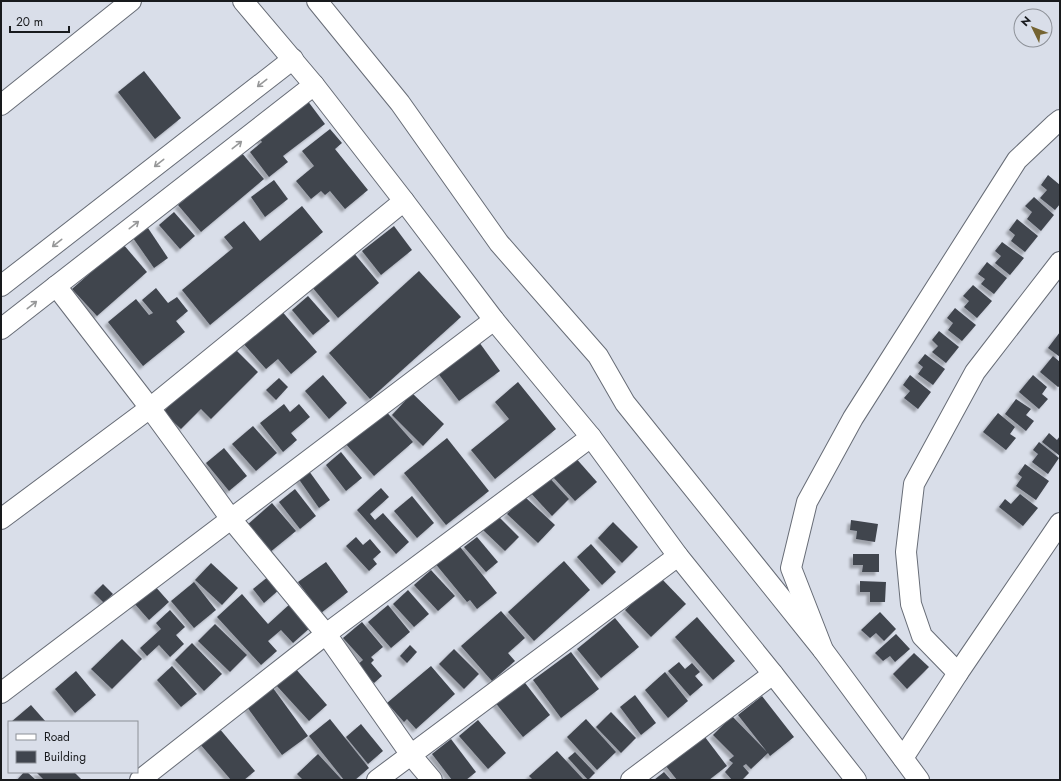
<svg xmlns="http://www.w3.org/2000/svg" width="1061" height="781" font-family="Jost,sans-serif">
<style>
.building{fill:#40454e;filter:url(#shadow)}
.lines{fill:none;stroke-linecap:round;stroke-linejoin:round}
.minor-casing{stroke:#676c76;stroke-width:22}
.minor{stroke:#fff;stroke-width:20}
.oneway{stroke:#979899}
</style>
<defs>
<filter id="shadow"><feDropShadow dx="-3.5" dy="3.5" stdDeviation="1" flood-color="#0004"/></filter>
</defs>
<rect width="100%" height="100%" fill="#d9dee9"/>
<!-- building -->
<g class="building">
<path d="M144,71L181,118L155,139L118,92Z"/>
<path d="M304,96L325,124L283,156L288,162L269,177L250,152L262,142L255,133Z"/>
<path d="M330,129L342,143L335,149L368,190L345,209L330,191L325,195L321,191L311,199L296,181L314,166L302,151Z"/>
<path d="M241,152L264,179L201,232L178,205Z"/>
<path d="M1048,175L1060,185V204L1055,210L1040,198L1047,190L1041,185Z"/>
<path d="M274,180L288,199L265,217L251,197Z"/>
<path d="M1034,197L1054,215L1041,231L1027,219L1032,212L1025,206Z"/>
<path d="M302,206L323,232L210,325L182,290L233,248L224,237L244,221L260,241Z"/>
<path d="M174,212L195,236L180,249L159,225Z"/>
<path d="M1017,219L1038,236L1025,252L1011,241L1015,235L1009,230Z"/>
<path d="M394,226L412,250L381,275L362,251Z"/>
<path d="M148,228L168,258L154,268L133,238Z"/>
<path d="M1002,242L1024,258L1010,275L995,263L1001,256L995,251Z"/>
<path d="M123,244L147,272L97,316L72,289Z"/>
<path d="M353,252L379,283L338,318L312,287Z"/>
<path d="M987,262L1007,278L994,294L981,284L985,279L978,274Z"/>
<path d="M419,271L461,317L370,399L329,353Z"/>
<path d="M973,285L992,301L977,318L964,307L969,301L963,296Z"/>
<path d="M156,288L168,303L177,297L188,311L176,321L185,332L143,366L108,322L136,299L149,315L153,313L142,300Z"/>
<path d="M308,296L330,321L313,335L292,310Z"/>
<path d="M955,308L976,325L962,341L948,330L953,323L947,318Z"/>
<path d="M280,309L317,352L291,374L278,359L266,369L242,342Z"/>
<path d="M939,331L959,347L946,363L932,352L938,346L932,340Z"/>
<path d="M1060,332V357L1048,348Z"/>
<path d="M479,342L500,371L459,401L437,372Z"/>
<path d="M230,344L258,372L211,419L201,409L181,429L163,412Z"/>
<path d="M925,354L945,369L933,385L918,374L923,367L918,363Z"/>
<path d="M1053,356L1060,362V386L1058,387L1040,372Z"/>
<path d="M323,375L347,403L329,419L305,391Z"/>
<path d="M910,375L931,392L918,409L904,398L910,391L903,385Z"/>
<path d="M1033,375L1047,387L1042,394L1048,399L1039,409L1019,392Z"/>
<path d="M279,378L288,387L276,400L266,390Z"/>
<path d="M518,382L556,429L495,479L471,450L509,419L495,402Z"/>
<path d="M409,390L444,424L423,446L392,415L405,401L401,397Z"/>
<path d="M1016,399L1031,409L1026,415L1034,421L1026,431L1005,414Z"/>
<path d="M284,404L290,412L299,404L310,417L291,433L297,440L283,452L260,423Z"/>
<path d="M384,409L413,442L374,476L345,443Z"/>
<path d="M998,413L1015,427L1010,434L1016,438L1006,450L983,432Z"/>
<path d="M253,426L277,453L256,471L232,444Z"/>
<path d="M1049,433L1057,440L1060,436V456L1042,442Z"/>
<path d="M447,438L489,491L446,525L404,473Z"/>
<path d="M1039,442L1059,458L1048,474L1032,462L1038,454L1033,450Z"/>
<path d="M224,448L247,476L229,491L206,463Z"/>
<path d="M341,452L362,478L346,491L326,465Z"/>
<path d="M574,456L597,482L575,501L552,476Z"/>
<path d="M1025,464L1049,481L1036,500L1016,486L1022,477L1018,474Z"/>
<path d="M309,471L330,500L319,508L298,478Z"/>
<path d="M545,473L569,499L552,516L528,490Z"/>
<path d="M381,488L389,497L370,514L375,520L383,513L409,542L396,554L357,510Z"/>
<path d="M295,489L316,516L300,529L279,502Z"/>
<path d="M1020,494L1038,508L1023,526L999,507L1005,499L1011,504Z"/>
<path d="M412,496L434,523L417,538L394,511Z"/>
<path d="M524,496L555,525L538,543L507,514Z"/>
<path d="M272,503L296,531L269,553L246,526Z"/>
<path d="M498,516L519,537L505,551L483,530Z"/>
<path d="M851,520L878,524L875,542L856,539L857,531L850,530Z"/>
<path d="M613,522L638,547L622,563L598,538Z"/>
<path d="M356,537L363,545L370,539L381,552L373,559L377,564L369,571L346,546Z"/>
<path d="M477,537L498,562L486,572L464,547Z"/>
<path d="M457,543L497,593L477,609L470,600L467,602L434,562Z"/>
<path d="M591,544L616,572L602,585L577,557Z"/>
<path d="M853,554H879V572H862L863,565H853Z"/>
<path d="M564,561L590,590L534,641L508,612Z"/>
<path d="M326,562L348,592L321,613L298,582Z"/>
<path d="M211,563L238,588L222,605L195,580Z"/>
<path d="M431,570L455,596L438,611L414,585Z"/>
<path d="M269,576L280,589L264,603L253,589Z"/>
<path d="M660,577L686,604L651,637L625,610Z"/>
<path d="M860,581L886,582L885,602H870V592H860Z"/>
<path d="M194,582L216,610L194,628L171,601Z"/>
<path d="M103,584L113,594L104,603L94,593Z"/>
<path d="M154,585L169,602L149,620L134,603Z"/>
<path d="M408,590L429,614L414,627L393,604Z"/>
<path d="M242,594L268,624L291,603L312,626L293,643L281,630L268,641L277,651L261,665L217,617Z"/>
<path d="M388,605L410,632L391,648L368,622Z"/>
<path d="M170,610L185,627L176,635L184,644L170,657L159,645L147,656L140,648L161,629L156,623Z"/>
<path d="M501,611L525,638L508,653L515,661L492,681L461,646Z"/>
<path d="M880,612L896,629L884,641L876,633L870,638L861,630Z"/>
<path d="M697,617L735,661L713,680L675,637Z"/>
<path d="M615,618L639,647L601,678L577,649Z"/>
<path d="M362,622L383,647L371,657L374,660L371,663L382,676L374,683L357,665L363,660L343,638Z"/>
<path d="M215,624L247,655L230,672L198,641Z"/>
<path d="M896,634L910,649L895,662L890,656L883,661L875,653Z"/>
<path d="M122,639L142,659L112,689L91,669Z"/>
<path d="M192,643L222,674L204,691L175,660Z"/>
<path d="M410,645L417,652L407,663L400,656Z"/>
<path d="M454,649L479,674L464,689L439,664Z"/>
<path d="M571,652L599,689L561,718L533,680Z"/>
<path d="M914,653L929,667L907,689L893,674Z"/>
<path d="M679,662L685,669L692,663L700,672L695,676L703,685L690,696L668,671Z"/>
<path d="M172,666L197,694L181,707L157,680Z"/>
<path d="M431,666L455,694L416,729L407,719L404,722L387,703Z"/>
<path d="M295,668L327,705L309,721L276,685Z"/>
<path d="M76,671L96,695L75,713L55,689Z"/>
<path d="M665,672L688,701L668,718L645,690Z"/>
<path d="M522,679L550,715L523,737L494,701Z"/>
<path d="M273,688L308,736L282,755L247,707Z"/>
<path d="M635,695L656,723L641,735L620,707Z"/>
<path d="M762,696L794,737L770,756L768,753L751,769L746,764L743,766L749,773L742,780H732L725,772L733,763L729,760L734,756L713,735L732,716L767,752L738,715Z"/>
<path d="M31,705L46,722H11Z"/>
<path d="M611,712L636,738L621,753L596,727Z"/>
<path d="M330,719L369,768L355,780H344L309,736Z"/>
<path d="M586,719L616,752L597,770L567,737Z"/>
<path d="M478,720L506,753L488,769L459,736Z"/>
<path d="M361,724L383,751L368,764L346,737Z"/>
<path d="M219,728L255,771L244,780H231L200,744Z"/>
<path d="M705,737L727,766L709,780H677L662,761Z"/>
<path d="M451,739L476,772L466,780H452L432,754Z"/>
<path d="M557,751L584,780H533L529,776Z"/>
<path d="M575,752L595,773L588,780L568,758Z"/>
<path d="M318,754L342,780H301L302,779L297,774Z"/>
<path d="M24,772H27L36,780H17Z"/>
<path d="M36,772H74L81,779L80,780H44Z"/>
<path d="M664,772L671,780H654Z"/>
</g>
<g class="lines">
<!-- minor casing -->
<g class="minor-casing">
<g id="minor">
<path d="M243,1L314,85L404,201L494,320L591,437L678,556L773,674L856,780"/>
<path d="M317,1L400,103L499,243L598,356L625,403L823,650"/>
<path d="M1,105L131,1"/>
<path d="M1,286L293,59"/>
<path d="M56,286L150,408L231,519L326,634L411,755L432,780"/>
<path d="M1,329L314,85"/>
<path d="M1,519L150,408L404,201"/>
<path d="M958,673L922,636L911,604L906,552L914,484L975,372L1060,262"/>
<path d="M1,693L494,320"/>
<path d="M903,758L958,673L1060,523"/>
<path d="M140,780L326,634L591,437"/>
<path d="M377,780L678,556"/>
<path d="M631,780L773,674"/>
<path d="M919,780L823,650L791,568L807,502L853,418L1017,160L1055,124L1060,120"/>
</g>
</g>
<!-- minor -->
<use href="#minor" class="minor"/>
</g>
<!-- one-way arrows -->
<defs><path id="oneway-shaft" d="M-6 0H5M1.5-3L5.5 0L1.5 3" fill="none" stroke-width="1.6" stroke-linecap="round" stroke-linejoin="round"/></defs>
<g class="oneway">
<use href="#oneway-shaft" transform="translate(262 83) rotate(142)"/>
<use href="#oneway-shaft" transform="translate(237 145) rotate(-38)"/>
<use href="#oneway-shaft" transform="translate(159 163) rotate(142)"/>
<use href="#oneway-shaft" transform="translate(134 225) rotate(-38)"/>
<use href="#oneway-shaft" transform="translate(57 243) rotate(142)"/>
<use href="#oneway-shaft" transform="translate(32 305) rotate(-38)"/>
</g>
<!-- border -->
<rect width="1061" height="781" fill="none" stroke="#181a1d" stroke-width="4"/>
<!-- legend -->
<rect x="8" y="721" width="130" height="52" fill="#d9dee9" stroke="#8c9097"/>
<rect x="16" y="734" width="20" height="6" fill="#ffffff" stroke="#8c9097"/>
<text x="44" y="741" font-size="12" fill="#181a1d">Road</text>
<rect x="16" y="751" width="20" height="12" fill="#40454e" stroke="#8c9097"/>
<text x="44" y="761" font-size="12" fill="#181a1d">Building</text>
<!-- north arrow -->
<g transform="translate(1033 28) rotate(313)"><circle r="19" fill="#d9dee9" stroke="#8c9097"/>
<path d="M0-3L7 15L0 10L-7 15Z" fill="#746331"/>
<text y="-6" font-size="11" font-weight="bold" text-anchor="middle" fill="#181a1d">N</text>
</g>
<!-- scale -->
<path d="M10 26v6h59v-6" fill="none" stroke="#181a1d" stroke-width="2"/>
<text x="16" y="26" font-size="12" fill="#181a1d" stroke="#d9dee9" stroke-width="3" paint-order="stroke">20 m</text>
</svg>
